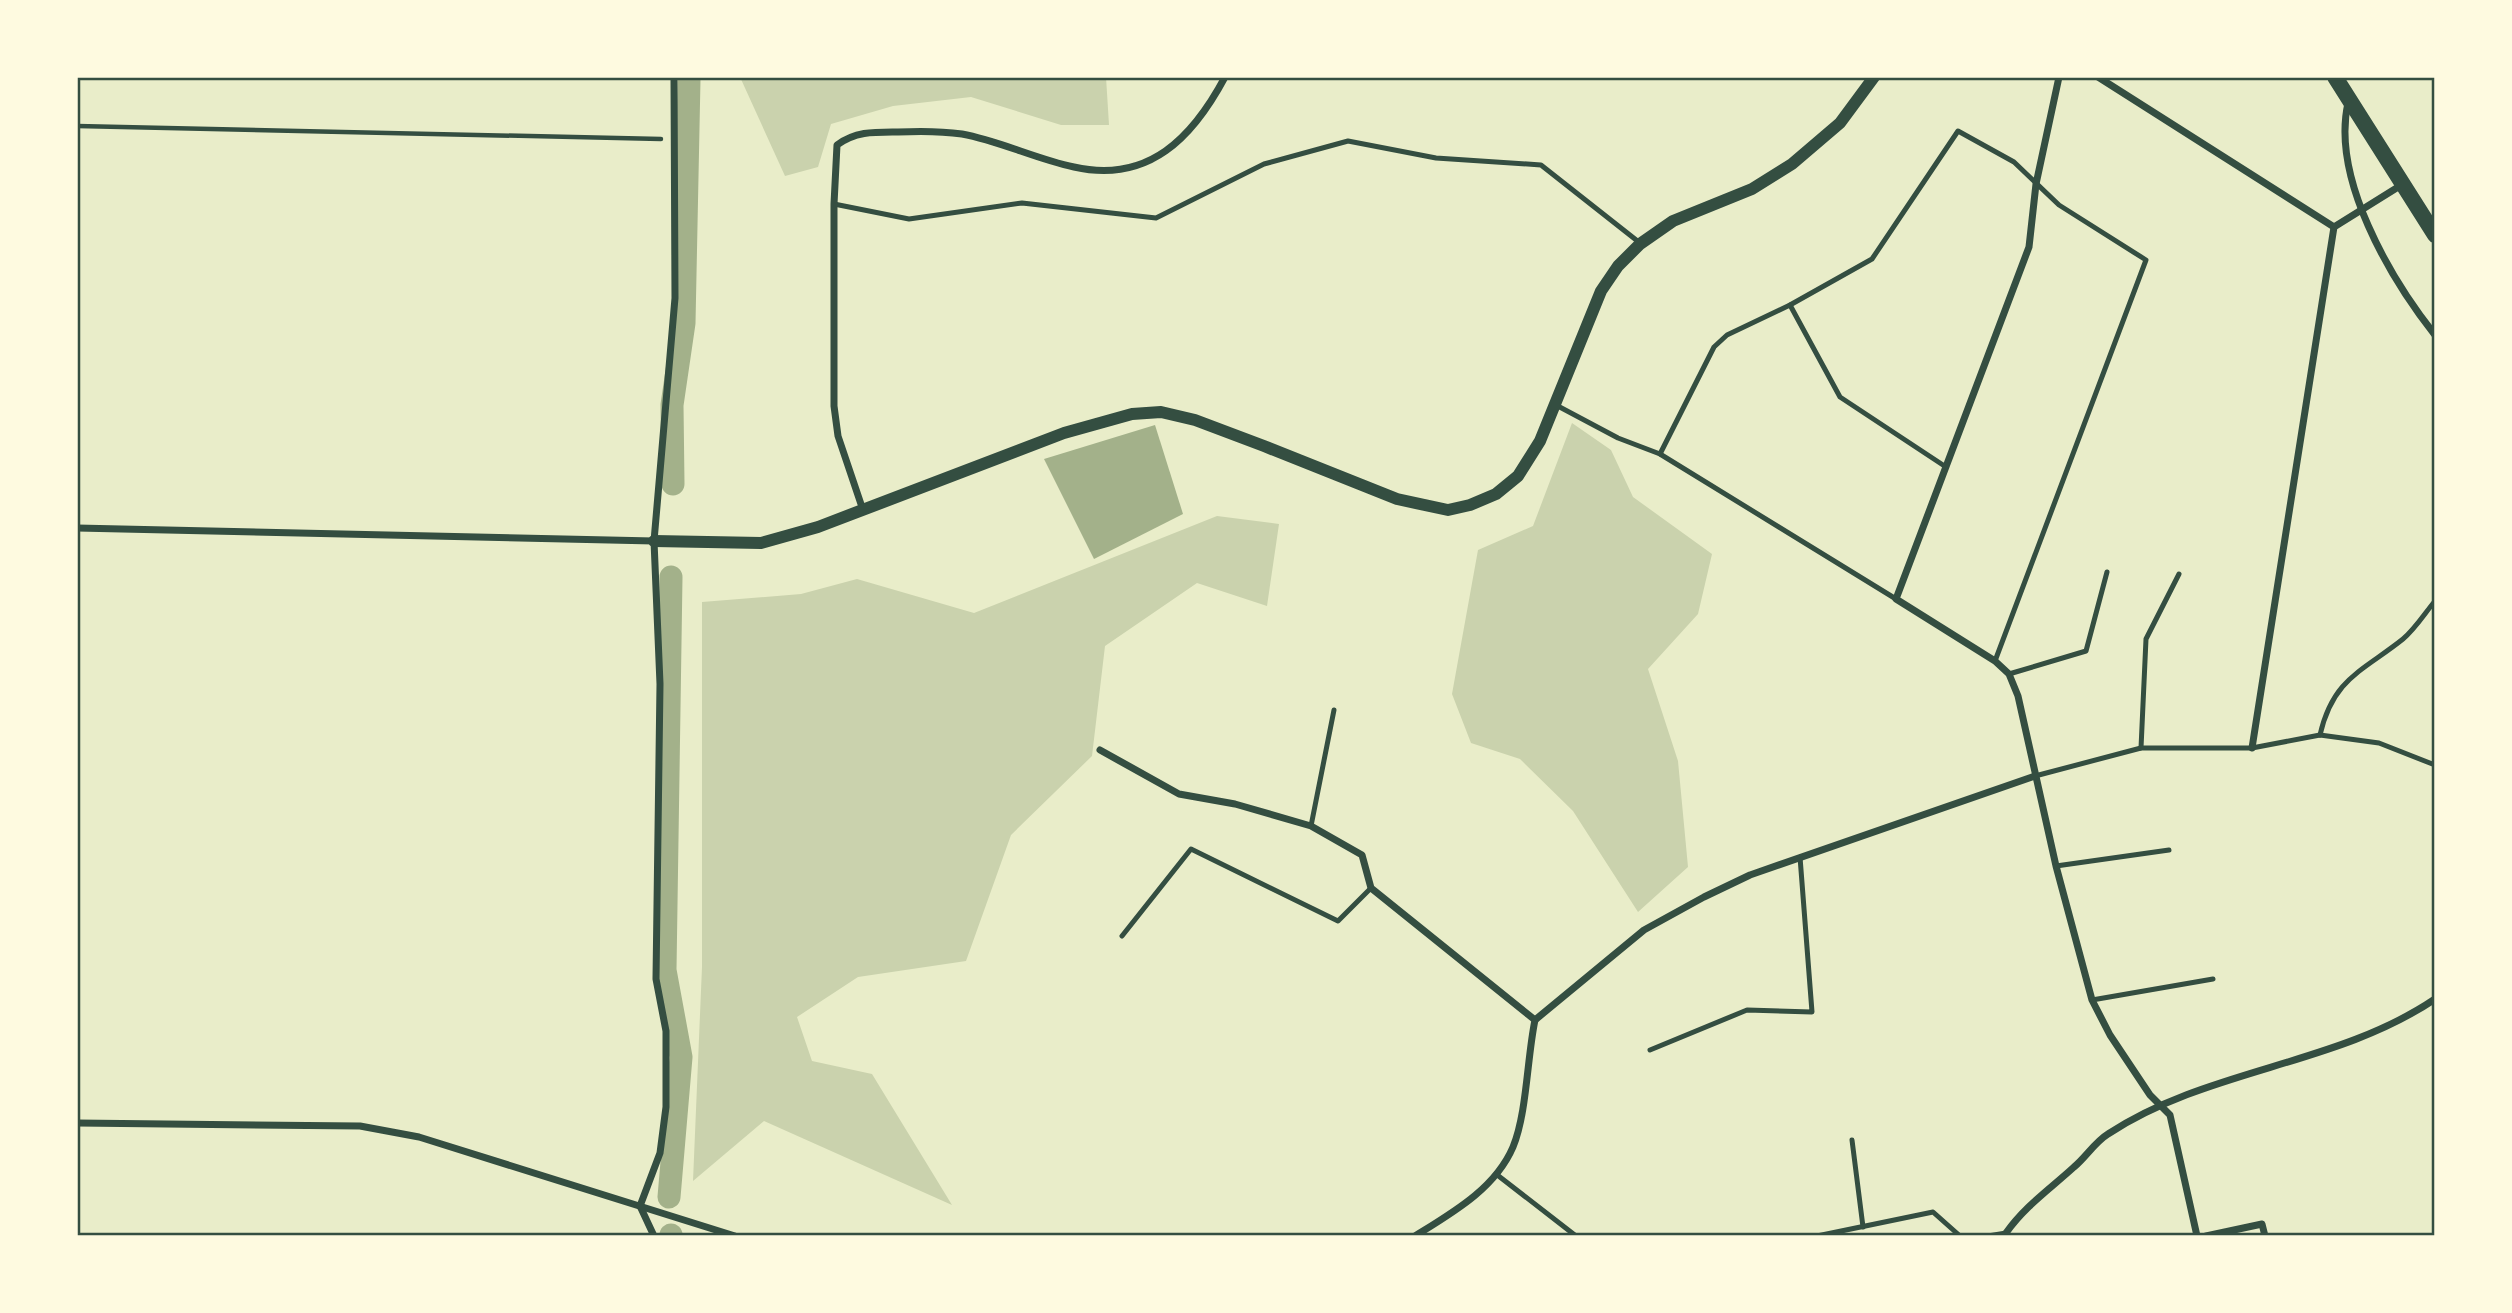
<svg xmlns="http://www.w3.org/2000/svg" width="2512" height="1313" font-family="Jost,sans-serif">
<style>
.green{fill:#cad2ad}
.water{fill:#a3b18a}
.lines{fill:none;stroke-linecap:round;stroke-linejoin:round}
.canal{stroke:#a3b18a;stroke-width:23}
.path{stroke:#344e41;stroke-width:4.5}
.service{stroke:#344e41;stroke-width:5}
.minor{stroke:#344e41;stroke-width:7}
.tertiary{stroke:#344e41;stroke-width:12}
.primary{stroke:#344e41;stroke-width:16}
.neatline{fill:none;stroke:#344e41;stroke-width:2.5}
</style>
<rect width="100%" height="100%" fill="#e9edc9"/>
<!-- green -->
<g class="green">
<path d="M740,77H1106L1109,125H1061L971,97L893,106L831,124L818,167L785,176Z"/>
<path d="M1572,423L1611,450L1633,497L1712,554L1698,614L1648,669L1678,761L1688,867L1638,912L1573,811L1520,759L1471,743L1452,694L1478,550L1533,526Z"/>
<path d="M1217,516L1279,524L1267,606L1197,583L1105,646L1092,756L1011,835L966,961L858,977L797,1017L812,1061L872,1074L952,1205L764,1121L693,1181L702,967V602L801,594L857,579L974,613Z"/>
</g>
<!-- water -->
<path class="water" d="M1155,425L1183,514L1094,559L1044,459Z"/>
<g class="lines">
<!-- canal -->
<g class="canal">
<path d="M673,484L672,405L684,323L689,79"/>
<path d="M669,1197L681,1057L665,970L671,577"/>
<path d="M671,1235V1236"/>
</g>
<!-- path -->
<path class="path" d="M77,126L661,139"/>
<!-- service -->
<g class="service">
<path d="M834,204L909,219L1022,203L1156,218L1264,164L1348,141L1436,158L1541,165L1640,243"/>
<path d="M1790,305L1840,397L1946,467"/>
<path d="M1554,404L1618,438L1660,454L1896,599"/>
<path d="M1660,454L1714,347L1727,335L1790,305L1872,259L1958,131L2014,162L2059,205L2146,260L1995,661"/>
<path d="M2009,674L2086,651L2107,572"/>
<path d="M2320,735C2333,678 2363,671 2403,639C2415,629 2425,613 2435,601"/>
<path d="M2141,748L2146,639L2179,574"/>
<path d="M2035,776L2141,748H2252L2320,735L2379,743L2435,765"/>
<path d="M1311,826L1334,710"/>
<path d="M2056,866L2169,850"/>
<path d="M1122,936L1191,849L1338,921L1371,888"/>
<path d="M2092,1000L2213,979"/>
<path d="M1650,1050L1747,1010L1812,1012L1800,857"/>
<path d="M1852,1140L1863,1227"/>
<path d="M1496,1174L1576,1236"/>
<path d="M1610,1236H1626"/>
<path d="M1817,1236L1933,1212L1960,1236"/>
<path d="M1988,1236L2006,1233V1236"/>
</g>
<!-- minor -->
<g class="minor">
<path d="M2059,77L2036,184L2029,247L1896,599L1995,661L2009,674L2018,696L2056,866L2092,1000L2110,1035L2150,1095L2170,1115L2197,1236"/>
<path d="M2098,77L2334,227"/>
<path d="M2348,103C2331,178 2390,278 2435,335"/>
<path d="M863,510L838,436L834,406V204L837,145C856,131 875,132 898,132C919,131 941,131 962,134C1000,141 1036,159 1074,167C1149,184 1193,137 1225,77"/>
<path d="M77,528L654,541"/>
<path d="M2252,748L2334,227L2403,184"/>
<path d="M1100,750L1179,794L1235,804L1311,826L1362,855L1371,888L1535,1020C1527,1058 1527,1113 1513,1147C1495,1189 1452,1213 1415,1236"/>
<path d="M1535,1020L1644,930L1704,897L1750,875L2035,776"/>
<path d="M77,1123L360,1126L419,1137L735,1236"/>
<path d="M2006,1233C2025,1206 2050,1189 2074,1167C2086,1157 2095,1142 2108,1134C2208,1068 2336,1066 2435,999"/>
<path d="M654,1236L640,1206L660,1153L666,1107V1031L656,979L660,684L654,541L675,298L674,77"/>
<path d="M2206,1236L2262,1224L2265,1236"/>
</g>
<!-- tertiary -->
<path class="tertiary" d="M654,541L761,543L818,527L1064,433L1132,414L1161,412L1195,420L1264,446L1397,499L1448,510L1470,505L1496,494L1518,476L1540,441L1601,291L1618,266L1640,244L1673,221L1752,189L1792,164L1840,123L1874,77"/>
<!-- primary -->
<path class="primary" d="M2335,77L2435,235"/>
</g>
<!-- border -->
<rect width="2512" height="1313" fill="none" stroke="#fefae0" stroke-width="158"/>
<rect x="79" y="79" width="2354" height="1155" class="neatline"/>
</svg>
